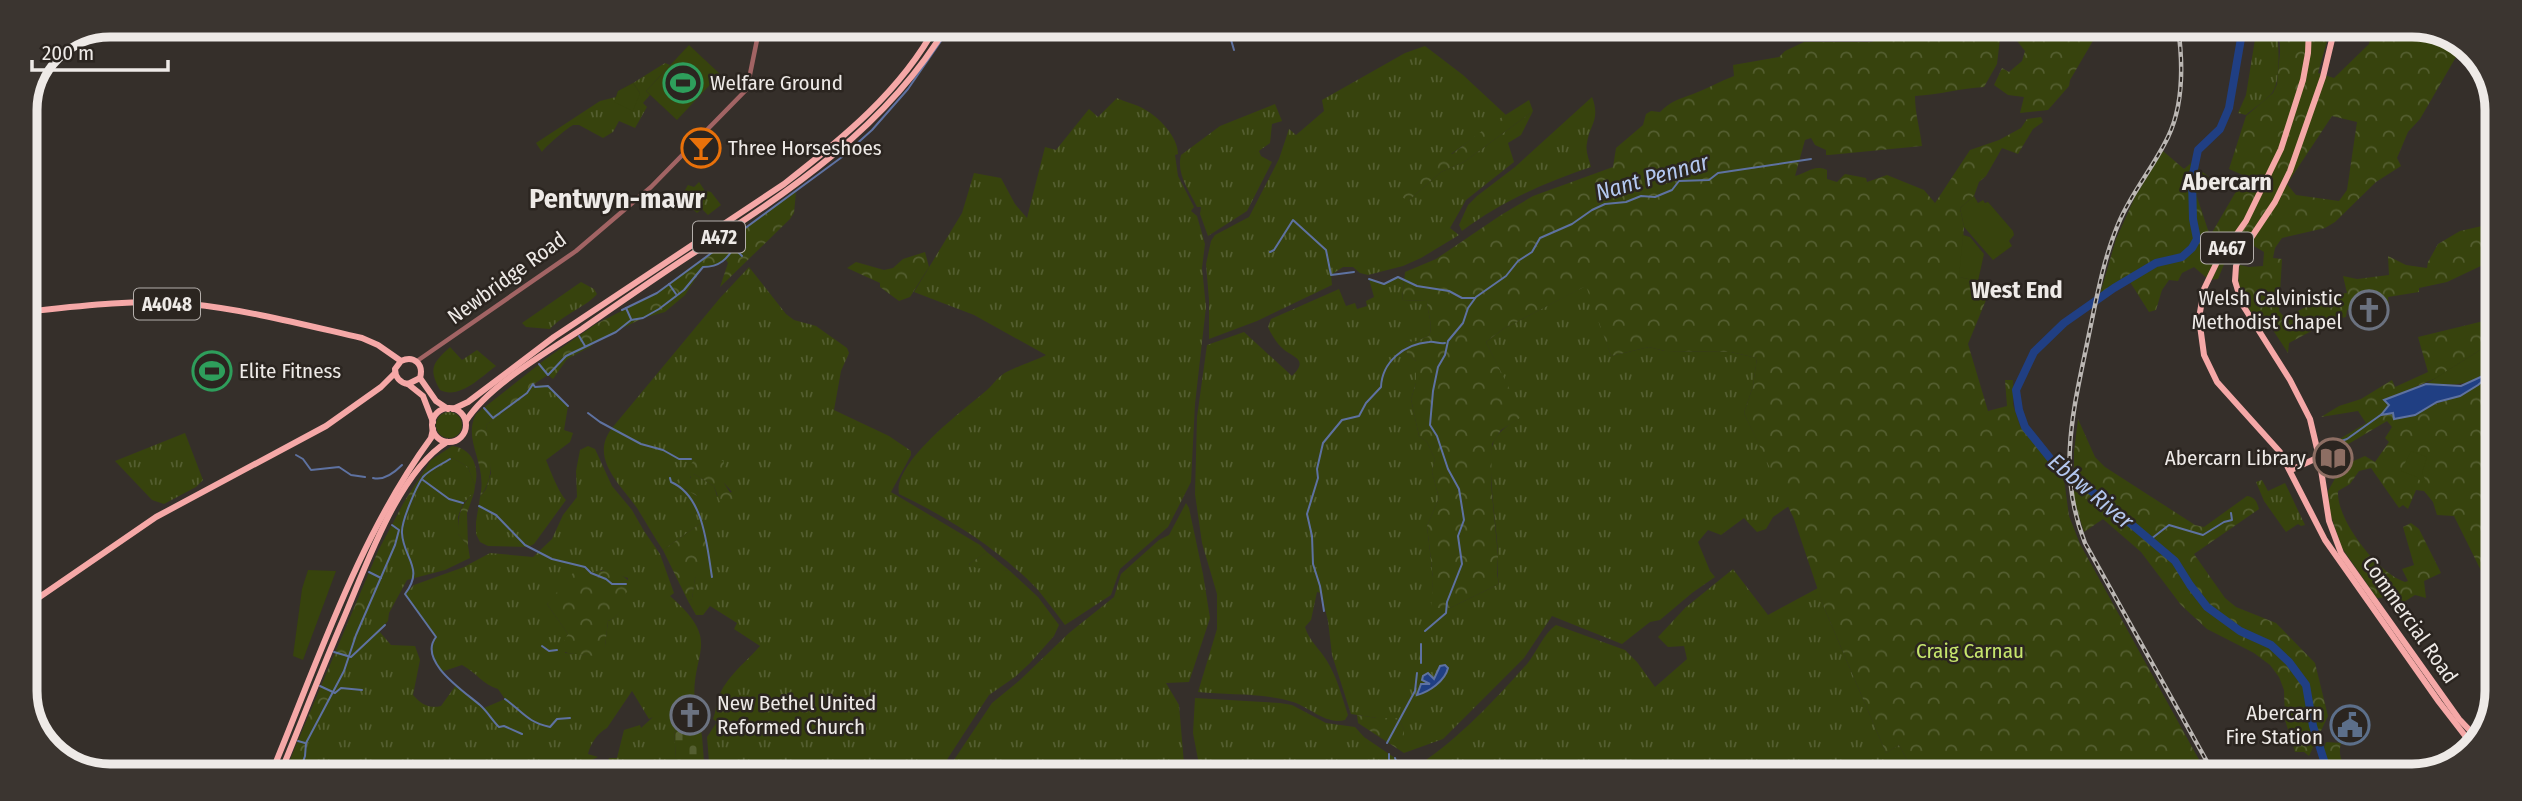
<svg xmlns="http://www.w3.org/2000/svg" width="2522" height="801" font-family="'Fira Sans Condensed',sans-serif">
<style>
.grass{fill:url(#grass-tufts);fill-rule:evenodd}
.forest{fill:url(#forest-crowns);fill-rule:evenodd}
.cemetery{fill:url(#cemetery-stones)}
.green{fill:#37430d}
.water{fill:#203f83;stroke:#5e72a1;stroke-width:2}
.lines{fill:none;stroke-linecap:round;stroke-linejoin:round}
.stream{stroke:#5e72a1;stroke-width:2}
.river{stroke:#203f83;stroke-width:8}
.minor{stroke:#a26464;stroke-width:4.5}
.major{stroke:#f5a8a7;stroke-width:6}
.rail-casing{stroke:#bbb7b3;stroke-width:4.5}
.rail{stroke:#2b2520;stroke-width:2;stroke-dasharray:5;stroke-linecap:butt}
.labels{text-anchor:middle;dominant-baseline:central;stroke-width:5;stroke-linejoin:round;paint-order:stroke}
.shield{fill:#2b2520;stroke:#b4afab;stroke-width:2}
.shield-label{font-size:19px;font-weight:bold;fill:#eeeae7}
.poi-label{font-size:21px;fill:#eeeae7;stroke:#2b2520;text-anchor:start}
.street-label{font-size:21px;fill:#eeeae7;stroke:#2b2520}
.park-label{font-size:21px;fill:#c6e56d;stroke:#2b2520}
.water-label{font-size:23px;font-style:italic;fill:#b3c7ef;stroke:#2b2520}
.quarter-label{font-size:24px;font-weight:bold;fill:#eeeae7;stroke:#2b2520}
.district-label{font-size:28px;font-weight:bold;fill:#eeeae7;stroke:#2b2520}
.rim{fill:none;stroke:#eeeae7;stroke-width:9}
</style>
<defs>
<pattern id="grass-tufts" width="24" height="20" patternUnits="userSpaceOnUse" patternTransform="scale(1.75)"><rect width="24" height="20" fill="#37430d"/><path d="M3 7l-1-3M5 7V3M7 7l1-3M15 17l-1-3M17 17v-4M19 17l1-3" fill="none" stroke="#545e30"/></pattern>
<pattern id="forest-crowns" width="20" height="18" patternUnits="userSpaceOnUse" patternTransform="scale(1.75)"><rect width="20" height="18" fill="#37430d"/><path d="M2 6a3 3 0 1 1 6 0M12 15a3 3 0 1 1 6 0" fill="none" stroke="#545e30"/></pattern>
<pattern id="cemetery-stones" width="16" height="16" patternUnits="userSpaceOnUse" patternTransform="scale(1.75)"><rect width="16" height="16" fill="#37430d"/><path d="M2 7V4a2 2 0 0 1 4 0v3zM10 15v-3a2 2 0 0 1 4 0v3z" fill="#545e30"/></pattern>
</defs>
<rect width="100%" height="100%" fill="#352f2a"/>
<!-- grass -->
<g class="grass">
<path d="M2257,27H2277C2278,43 2282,80 2272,93C2265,101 2254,108 2246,115L2238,113L2246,95Z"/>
<path d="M1425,46L1463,75L1506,115L1451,154L1428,167L1408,201L1441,172L1464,162L1533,111L1521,135L1508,143L1514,162L1466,200L1450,228L1459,235L1421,258L1403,266L1368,275L1360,273L1353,267H1343L1331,275L1332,285L1257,321L1209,339V300L1206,264L1211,241L1215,235L1249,217L1279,159L1289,129L1296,135L1324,111L1322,100L1405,53Z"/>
<path d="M665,63L670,65L646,91L650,95L643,103L647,107L635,128L619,121L613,132L603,138L579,125H573C566,129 546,146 542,152L536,143L600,101L616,97L615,102L640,93L633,83Z"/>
<path d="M1592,97C1601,120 1589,125 1587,143C1585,151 1589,159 1591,167C1544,183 1502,201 1462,231L1459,225L1468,205L1477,196L1515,167Z"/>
<path d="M1117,98C1125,102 1136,104 1144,109C1159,117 1178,137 1178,154L1175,155L1178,176L1194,207L1191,211L1197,216L1205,244L1202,268L1206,307L1195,404L1191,482L1168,527L1120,569L1111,595L1065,625C1056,613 1047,601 1038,590C999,549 949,518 899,494C893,462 965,409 987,390C992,386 996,379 1002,375C1009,369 1035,361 1046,355L974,315L914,292L962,213L974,173L1001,178L1015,204L1027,218L1045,147L1056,150L1089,109L1098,117Z"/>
<path d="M1275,104L1282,121L1272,124L1270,143L1259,151L1261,156L1272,162L1247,211L1208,236L1200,214L1201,207H1197C1189,190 1176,174 1181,155L1220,126Z"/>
<path d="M699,182L705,191L711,192L721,205L708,215L702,209L697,213L686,203L679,210L669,208L682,195L688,185L694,187Z"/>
<path d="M749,267L786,314L794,320L816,326L847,348L849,353L841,371L834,410L889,436L911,451V455L891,492L980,545L987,552L969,564L970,565L1010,571L1038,597L1059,625L1054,636L1030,663L1015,677L989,695L937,775L710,774L707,737L717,722L713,719C716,711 716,704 719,697C725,678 747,661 760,646L734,629L737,623L710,606L703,615H696L688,601L692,599L695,578L708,556L706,538L701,523L663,550C654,537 646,522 637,508C620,484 589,458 612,428L720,298ZM695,459L724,480V483L732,492L717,496L714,486L694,474L691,475L690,481L699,493L696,496L689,490L686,491L684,488Z"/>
<path d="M1398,277L1404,280L1402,301L1427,300C1427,312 1434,325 1429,336L1414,342L1405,341L1407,353L1416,361V383L1411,399L1419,436L1427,442L1435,459L1432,472L1439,498L1427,526L1433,578L1432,608H1450L1499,584C1497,574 1498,567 1498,557C1498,533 1485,459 1494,441C1500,429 1512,423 1522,416L1486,342L1503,329L1587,285L1611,356L1649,347L1665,351L1731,352L1757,358L1753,386L1744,413L1789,506L1773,517L1766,529L1757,532L1744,518L1721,535L1708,530L1698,542L1710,571L1715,577L1692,593L1660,620L1650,622L1622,644L1552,616L1524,658L1443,739L1404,753V730L1399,718H1377L1351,714L1332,655L1328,621L1321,593L1317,592L1311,620L1305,627C1309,641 1320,649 1327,661C1337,677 1342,697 1348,715L1345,720C1326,725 1311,708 1293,702C1265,693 1228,695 1198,692L1217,629V594L1202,543L1195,494L1197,417L1207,345L1244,332L1292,376C1310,358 1292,358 1281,347C1276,342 1271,334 1268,327L1271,319L1339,289L1346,306L1355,303L1357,309L1367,306L1366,301L1374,297L1369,279L1384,284Z"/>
<path d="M581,282L594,289L597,294C589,305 562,315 550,329L526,327L522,323Z"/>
<path d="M450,347L462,360L477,350L496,366C481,377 459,400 440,390C428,368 433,363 450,347Z"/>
<path d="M540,385L548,386L568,406L564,430L573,433L570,442L546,460C550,470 559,493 566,500L534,544L528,547L488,546L480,542L476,534V522L480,497L486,489L491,473L486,425Z"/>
<circle cx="449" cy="425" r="13"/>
<path d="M185,433L203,480L196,487L164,504L152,500L115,461Z"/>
<path d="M588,446L595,449L612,486L632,510L644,531L660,554L674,593L670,596C725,644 689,651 695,706L682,710L683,727L674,728L677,774H604L609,758H617L624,730L640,725L641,728L653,717L649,719L632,691L607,728C597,733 590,745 588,754L598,757L585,763L584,774H299L306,743L344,671L356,635L395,545L399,530L403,526L424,478L453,458L468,467L475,486L474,493L463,503L458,517V534L468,546L470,558L445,570L407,580L389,613L388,621L379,631L391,645L415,646L420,660L413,695C421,704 429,709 441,706L456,685L484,708L505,699L498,689C483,685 476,672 462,665L441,672C436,661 427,649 435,637L405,594L414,585L464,567L490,553L533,557L552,539L563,515L577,497L576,471L580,450ZM585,567L591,573L602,570L628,578C626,594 624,615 608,621L605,646L594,655L565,653L568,634L547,604Z"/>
<path d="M2262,480L2268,491L2285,483L2305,525L2301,526L2298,524L2286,532L2264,501L2256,482Z"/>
<path d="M1186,503L1189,508L1203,574L1210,618L1189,682L1166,683L1179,705L1185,775H944L992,703L1020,680L1069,633L1114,597L1121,574L1159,540L1169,535Z"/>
<path d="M1733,569L1768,615L1818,588L1823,605L1886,753L1899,745L1916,776L1417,775L1414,768C1457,741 1494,701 1527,664C1537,652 1543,634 1556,625L1625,650L1637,662L1655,687L1687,659L1684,646L1668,647L1658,637L1685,608Z"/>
<path d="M1195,698L1280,703L1292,705L1326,723L1355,727L1364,737L1395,758L1397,764L1407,766L1409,775H1201L1193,733Z"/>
</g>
<!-- forest -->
<g class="forest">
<path d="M1889,27H2089V30L2097,34L2070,80L2069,86L2048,110L2020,113L2024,97L2008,95L1994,85L2002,68L2009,72L2022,61L2025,51L2007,28L2000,39L1997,64L1984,87C1961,88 1939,95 1915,96C1915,114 1920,129 1922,146L1829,155H1826V150L1815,145L1811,138L1805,140L1795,176C1807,173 1814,164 1827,170V179L1837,182L1845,174L1866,178L1867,182L1887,175L1924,190L1935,203L1970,150L1999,140L2021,128L2027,119L2041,117L2043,122L2033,129L2018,154L2002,148L1986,176L1979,182L1974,196L1960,208L1964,227L1960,277L1978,281L1986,300L1968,344L1988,411L2007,406L2005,380H2013V405L2020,426L2064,479L2069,516L2080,544L2208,776H1916L1899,745L1886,753L1823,605L1794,519L1744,413L1753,386L1757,358L1731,352L1665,351L1649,347L1611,356L1586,286L1503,329L1486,342L1523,416L1501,430L1492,444L1491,484L1498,556L1497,574L1499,584L1450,608H1431L1433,578L1427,526L1439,498L1432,472L1435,459L1427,442L1419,436L1411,399L1416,383V361L1407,353L1404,341L1414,342L1429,336C1434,325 1427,313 1427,300L1402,301L1405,272L1436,259L1501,215L1533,196L1613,167L1616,148L1643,125L1646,114L1651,111L1660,112C1671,101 1679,99 1693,94C1707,89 1720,81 1734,76L1733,65L1779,57L1785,51L1804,42H1872L1888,33Z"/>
<path d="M2279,27H2331L2318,73L2334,78L2369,44L2372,27L2435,28L2463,45L2420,119L2408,132L2397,158L2401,166L2376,182L2335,222L2325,228L2282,238L2275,248L2273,258L2282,259L2279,311L2285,318L2326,296L2347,293L2343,276L2357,279L2389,275L2388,256L2406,265L2427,268L2428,262L2438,244L2460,231L2482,226L2497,213V255L2486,259L2485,264L2447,282L2419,288V292L2388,297L2389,310H2382L2378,303L2347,310L2346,317L2332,320L2289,343L2288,353L2269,324L2261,326C2246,304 2234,292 2240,265L2249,267L2263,266L2264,252L2244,240L2231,261L2225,262L2218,279L2209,280L2194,267L2182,273L2178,281L2169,280L2162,290L2156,310L2149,312L2130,282L2125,278L2100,294L2116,239L2135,197L2163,151L2184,169L2191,163L2209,177L2208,186L2196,194L2210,236L2245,176L2229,169L2246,116L2273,93L2277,84L2280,52ZM2332,116L2357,122L2347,190L2339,201L2296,195L2287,184Z"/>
<path d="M1529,100L1533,111L1464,162L1441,172L1408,201L1402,197C1406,176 1432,164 1448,153L1452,154L1491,124Z"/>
<path d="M796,192L794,213L790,219L720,287L728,263L726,260L709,267H703L685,295L665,312L643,318L596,341L590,347L567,359L553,379L548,375L534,384L535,389L486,425C490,449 497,475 480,497C488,463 462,441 476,414L547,358L596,324L657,293L735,234Z"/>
<path d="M925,252L929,267L910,297L899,301L880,287V283L847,268L856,262L884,270L893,268L903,259Z"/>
<path d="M2496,318V340L2436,378L2385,400L2389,404L2429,406L2460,396L2496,372L2495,599L2454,516L2437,515L2433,502L2424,491L2416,490L2408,509L2403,505L2399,508L2371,468L2359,471L2350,484L2338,491C2336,520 2378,573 2405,582L2408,581L2402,569L2414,565L2403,527L2411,523L2419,529L2441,573L2424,581L2426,598L2415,595L2396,607L2388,597L2377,598L2342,548L2330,513L2328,491L2342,466L2365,456L2375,462L2389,442L2385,438L2392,427L2387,421L2340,449L2334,447L2333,443L2366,423L2358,411L2321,417L2339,406L2361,399L2392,380L2395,387L2428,372L2418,337Z"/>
<path d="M2078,419L2095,457L2105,467L2195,525L2204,527L2247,496C2255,497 2257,502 2259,509L2194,554L2225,598L2236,607L2276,623L2315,663L2328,716L2309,756L2304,752H2295L2285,720L2284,690L2279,677L2270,665L2254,653L2207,629L2181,605L2141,552L2103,519L2084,532L2074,500V452Z"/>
<path d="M452,446C472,448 480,467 475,486L468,467L453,458L424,478L403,526L399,530L395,545L356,635L344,671L306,743L305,756L299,774H284L378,551L404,502L431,460Z"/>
<path d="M695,459L723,461L727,475L724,483L735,500L733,506L723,510L714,486L694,474L690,477L699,493L697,496L675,483Z"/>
<path d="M474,493L467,513L468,546L458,534C458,515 460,505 474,493Z"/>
<path d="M701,523L710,560L695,578L692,599L688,601L663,550Z"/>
<path d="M987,552L1010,571L976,568L969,564Z"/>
<path d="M578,567H585L591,573C605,567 626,573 633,587L626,593C626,604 619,617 608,621L605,646L599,658C587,652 569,657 560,649L568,634L547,604Z"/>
<path d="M1357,715L1377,718H1399L1404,730V753L1358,723Z"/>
<path d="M2326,742L2341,743C2337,757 2344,766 2352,776H2339L2335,773L2334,776H2300L2301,770L2319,762Z"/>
</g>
<!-- cemetery -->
<path class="cemetery" d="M696,705L702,736L705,774H677L674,728L683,726L681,710Z"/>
<!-- green -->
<g class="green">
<path d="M689,45L720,74L677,120L646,91Z"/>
<path d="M633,83L640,93L633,111L614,102L618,91Z"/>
<path d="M1974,196L1978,203L1983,200L1985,203L1988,202L2013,231L2014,235L2009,241L2012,246L1993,260L1964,227L1960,208Z"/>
<path d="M1963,235L1970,237L1984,254L1978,281L1959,277Z"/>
<path d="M2496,340V364C2471,387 2459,385 2426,384Z"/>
<path d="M2411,451L2427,457L2422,473L2425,479L2422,483L2417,477L2401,471Z"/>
<path d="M308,570L336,571L303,660L293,656L302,589Z"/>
</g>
<!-- water -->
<g class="water">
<path d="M2496,370L2478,385L2460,396L2437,402L2415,415L2394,419L2393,413L2381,415L2389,405L2384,400L2426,384L2461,386Z"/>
<path d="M1445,665L1448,668C1445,681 1429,692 1417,695L1421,684H1430L1422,680L1423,676L1428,673L1434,679L1440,666Z"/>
</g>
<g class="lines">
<!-- stream -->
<g class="stream">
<path d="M1227,26L1234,50"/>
<path d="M735,249L742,256"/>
<path d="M1270,252L1274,250L1293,220L1326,250L1331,275L1354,272"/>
<path d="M1369,279L1384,284L1398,277L1417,286L1449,291L1462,298H1475"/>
<path d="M669,284L676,294"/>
<path d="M626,308L631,319"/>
<path d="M622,310L657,293L842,157L872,130L908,89L941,41"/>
<path d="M579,336L585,346"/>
<path d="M539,364L548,375L566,356L616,332L631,320L643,318L659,309L684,290L703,267C720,267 727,259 736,245L731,239"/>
<path d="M484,408L493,418L527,393L533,384L535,387L548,386L568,406"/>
<path d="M588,413L600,422L641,444L663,450L679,459H691"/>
<path d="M2333,444L2347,439L2382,414"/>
<path d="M296,455L303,459L311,470L339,467L351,475L365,477"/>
<path d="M450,459C442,464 429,470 423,477C416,487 401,522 402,533C403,558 425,568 405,594L436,637C417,661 465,692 480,705C487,711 492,720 499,727L504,726L522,734"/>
<path d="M373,478C384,481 394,473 402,465"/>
<path d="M670,478L671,482C704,496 707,547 712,577"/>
<path d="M423,480L449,499L463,503"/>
<path d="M479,506L496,515L525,545L552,559L585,567L591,573L606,579L612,584H626"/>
<path d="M2151,539L2169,525L2203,535L2224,522L2232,520L2231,513"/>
<path d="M369,572L381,578"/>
<path d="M1324,611L1320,586L1313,564L1312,536L1307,514L1318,478L1317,469L1323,443L1342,420L1359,416L1366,403L1381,387C1382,362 1404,344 1429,342C1434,341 1439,344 1445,343"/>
<path d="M1425,631L1446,613L1447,602L1462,564L1458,536L1464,520L1459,489L1448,469L1437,436L1430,425L1433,391L1438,367L1445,355L1448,341L1463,323L1468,308L1476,297L1506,276L1518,261L1532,252L1540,238L1572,224L1592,210L1605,204L1626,202L1641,196L1655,197L1672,190L1679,181L1709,180L1718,173L1811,159"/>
<path d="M1421,644V663"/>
<path d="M542,646L549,651L557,650"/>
<path d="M334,652L351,657L385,625"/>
<path d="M320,686L335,693L341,688L362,690"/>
<path d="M505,699C523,712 527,722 550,727L557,719L570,718"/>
<path d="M298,741L305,743"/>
<path d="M1387,743L1415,691L1417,673"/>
<path d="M288,764L298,767"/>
<path d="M299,774L305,756L306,743L344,671L356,635L395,545L399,530L392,525"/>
<path d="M1384,775L1385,767L1389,763V754"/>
<path d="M1395,775L1397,764L1395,758"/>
</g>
<!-- river -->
<path class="river" d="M2243,27L2229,108L2220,129L2198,150L2192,179L2193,219L2197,239L2192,248L2182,257L2156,263L2114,288L2064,323L2034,352L2016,390L2019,410L2025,427L2054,463L2098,496L2175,561L2190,585L2207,607L2240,631L2271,645L2289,662L2306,685L2313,726L2329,776"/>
<!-- minor -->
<path class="minor" d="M417,361L576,251L651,187L747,89L760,25"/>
<!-- major -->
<g class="major">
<path d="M2309,27L2308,53L2303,80L2281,149L2246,221L2217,262L2204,289L2199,318L2204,355L2217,382L2280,452L2325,540L2439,702L2473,746"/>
<path d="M2335,27L2323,77L2290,171L2275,202L2241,253L2236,266L2235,281L2242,304L2290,380L2310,419L2319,457L2329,521L2341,553L2459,719L2478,739"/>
<path d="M25,312C79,306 135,299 190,304C248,310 305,325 362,338L378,345L401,361C414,355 424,364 420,378L408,384C400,383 395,377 395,369L401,361"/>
<path d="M420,378L436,401L448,409"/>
<path d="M408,384L423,396L433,422"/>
<circle cx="449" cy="425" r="17"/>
<path d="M453,409L468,402L554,337L784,184C842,139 901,91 936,26"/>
<path d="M466,421C488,386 547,352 582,329C618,304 655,278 692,254C789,192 887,127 947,26"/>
<path d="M2291,470L2319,457"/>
<path d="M25,607L156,517L326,426L381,387L395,373"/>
<path d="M271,774C318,661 359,536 431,438L433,429"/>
<path d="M280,774C301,723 321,671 343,620C365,569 398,472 447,442"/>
</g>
<!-- rail casing -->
<g class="rail-casing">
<path id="rail" d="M2178,27C2183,63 2184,104 2168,137C2154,166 2133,191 2120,220C2104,256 2097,296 2089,334C2074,408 2056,470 2085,543L2215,776"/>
</g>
<!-- rail -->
<use href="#rail" class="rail"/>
</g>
<!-- icons -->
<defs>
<g id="stadium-ring" transform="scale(2.0125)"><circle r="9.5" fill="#2b2520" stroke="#2e9e5b" stroke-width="1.5"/><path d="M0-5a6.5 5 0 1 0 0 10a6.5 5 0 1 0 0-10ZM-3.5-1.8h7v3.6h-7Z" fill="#2e9e5b"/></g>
<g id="bar-ring" transform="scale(2.0125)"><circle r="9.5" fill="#2b2520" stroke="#e8710a" stroke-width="1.5"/><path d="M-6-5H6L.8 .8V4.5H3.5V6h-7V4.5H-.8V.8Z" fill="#e8710a"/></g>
<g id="church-ring" transform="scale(2.0125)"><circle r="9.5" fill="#2b2520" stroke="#6b7280" stroke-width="1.5"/><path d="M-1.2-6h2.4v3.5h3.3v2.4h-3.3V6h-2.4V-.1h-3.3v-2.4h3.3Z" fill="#6b7280"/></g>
<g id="library-ring" transform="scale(2.0125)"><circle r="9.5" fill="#2b2520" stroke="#8d6e63" stroke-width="1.5"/><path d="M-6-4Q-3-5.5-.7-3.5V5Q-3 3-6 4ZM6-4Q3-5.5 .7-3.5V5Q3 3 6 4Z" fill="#8d6e63"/></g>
<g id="civic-ring" transform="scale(2.0125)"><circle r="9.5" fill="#2b2520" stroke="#5c6f8a" stroke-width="1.5"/><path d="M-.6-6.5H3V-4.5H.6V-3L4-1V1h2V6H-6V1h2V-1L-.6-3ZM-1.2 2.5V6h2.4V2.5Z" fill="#5c6f8a"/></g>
</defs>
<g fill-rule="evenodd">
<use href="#stadium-ring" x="683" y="83"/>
<use href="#bar-ring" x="701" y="148"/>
<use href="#church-ring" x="2369" y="310"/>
<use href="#stadium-ring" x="212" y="371"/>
<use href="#library-ring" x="2333" y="458"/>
<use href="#church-ring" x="690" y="715"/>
<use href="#civic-ring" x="2350" y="725"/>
</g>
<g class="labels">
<!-- shield labels -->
<g class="shield">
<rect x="693" y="221.5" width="52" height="31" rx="5"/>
<rect x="2201" y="232.5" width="52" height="31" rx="5"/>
<rect x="134" y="288.5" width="66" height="31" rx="5"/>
</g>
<g class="shield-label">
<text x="719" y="237">A472</text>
<text x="2227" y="248">A467</text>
<text x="167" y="304">A4048</text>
</g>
<!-- poi labels -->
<g class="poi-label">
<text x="710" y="83">Welfare Ground</text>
<text x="728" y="148">Three Horseshoes</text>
<text x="2342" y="298" text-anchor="end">Welsh Calvinistic<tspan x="2342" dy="24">Methodist Chapel</tspan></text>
<text x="239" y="371">Elite Fitness</text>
<text x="2306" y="458" text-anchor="end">Abercarn Library</text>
<text x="717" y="703">New Bethel United<tspan x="717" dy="24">Reformed Church</tspan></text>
<text x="2323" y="713" text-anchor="end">Abercarn<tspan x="2323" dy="24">Fire Station</tspan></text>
</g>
<!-- street labels -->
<g class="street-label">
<text transform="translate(507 278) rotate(-36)">Newbridge Road</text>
<text transform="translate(2410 620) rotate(55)">Commercial Road</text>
</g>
<!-- park labels -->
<g class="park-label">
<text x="1970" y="651">Craig Carnau</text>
</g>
<!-- water labels -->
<g class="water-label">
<text transform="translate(1652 177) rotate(-16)">Nant Pennar</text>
<text transform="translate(2091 491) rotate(40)">Ebbw River</text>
</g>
<!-- quarter labels -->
<g class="quarter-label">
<text x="2227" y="182">Abercarn</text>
<text x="2017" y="290">West End</text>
</g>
<!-- district labels -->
<g class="district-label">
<text x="617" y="198">Pentwyn-mawr</text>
</g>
</g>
<!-- crop -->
<path d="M0 0H2522V801H0ZM110 37H2412A73 73 0 0 1 2485 110V691A73 73 0 0 1 2412 764H110A73 73 0 0 1 37 691V110A73 73 0 0 1 110 37Z" fill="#3b3530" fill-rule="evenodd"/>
<path class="rim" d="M110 37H2412A73 73 0 0 1 2485 110V691A73 73 0 0 1 2412 764H110A73 73 0 0 1 37 691V110A73 73 0 0 1 110 37Z"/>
<!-- scale -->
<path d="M32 60v10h136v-10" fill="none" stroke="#eeeae7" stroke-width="3.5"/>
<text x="42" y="60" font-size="21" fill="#eeeae7" stroke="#2b2520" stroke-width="5" paint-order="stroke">200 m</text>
</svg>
